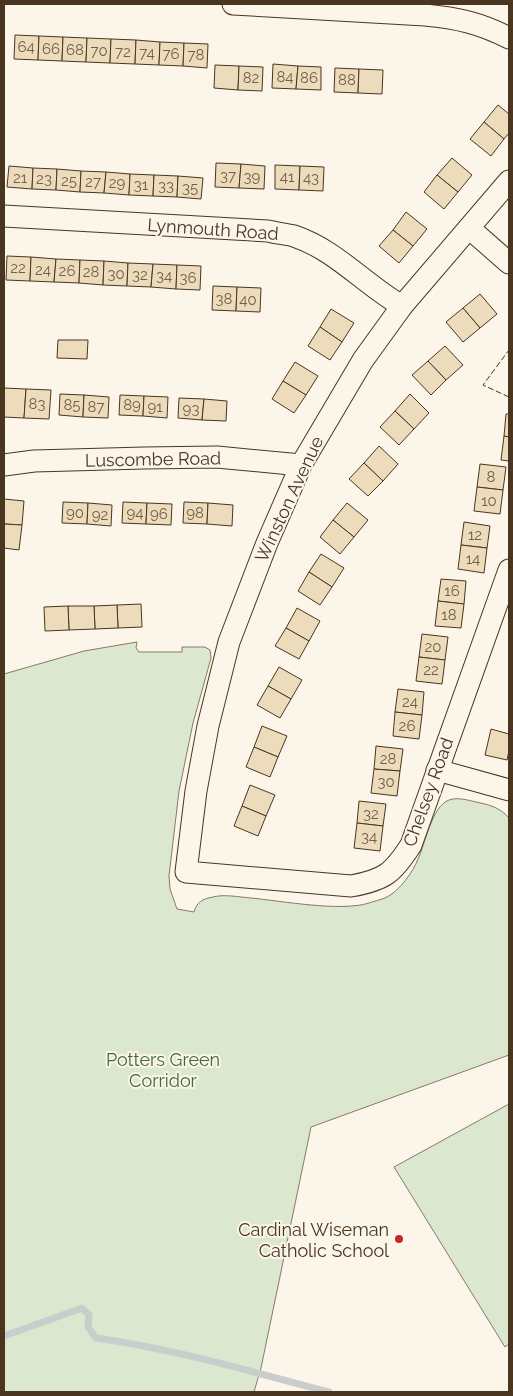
<svg xmlns="http://www.w3.org/2000/svg" width="513" height="1396" font-family="Raleway,sans-serif">
<style>
.green{fill:#dce7d0;stroke:#887966}
.lines{fill:none;stroke-linecap:round;stroke-linejoin:round}
.stream{stroke:#c9cecd;stroke-width:7}
.building{fill:#ecdcbc;stroke:#4a3520}
.street-casing{stroke:#4a3520;stroke-width:23}
.street{stroke:#fbf6e9;stroke-width:21}
.fence{stroke:#4a3520;stroke-width:1;stroke-dasharray:6 2.5;stroke-linecap:butt}
.poi-dot{fill:#c62828;stroke:#fbf6e9;stroke-width:2}
.labels{text-anchor:middle;dominant-baseline:central;stroke-width:4;stroke-linejoin:round;paint-order:stroke}
.number-label{font-size:15px;fill:#725f47}
.street-label{font-size:18px;fill:#4a3520;stroke:#fbf6e9}
.park-label{font-size:18px;fill:#436837;stroke:#fbf6e9}
.poi-label{font-size:18px;fill:#4a3520;stroke:#fbf6e9;text-anchor:end}
</style>
<rect width="100%" height="100%" fill="#fbf6e9"/>
<!-- green -->
<g class="green">
<path d="M137,642L136,648L139,652H182V647H205L210,650L211,658L193,723L179,791L169,876L170,889L177,909L194,912C197,902 202,899 213,897C224,894 239,897 251,898C282,901 341,912 369,903C374,901 381,900 387,897C400,890 413,872 418,859C425,844 432,806 449,800C458,797 467,800 476,802C490,805 499,807 509,818V1055L311,1127L261,1368L254,1392H4V674L84,651Z"/>
<path d="M509,1104V1344L505,1347L394,1167Z"/>
</g>
<g class="lines">
<!-- stream -->
<path class="stream" d="M4,1336L82,1308L89,1315L88,1327L96,1338C175,1349 253,1372 329,1392"/>
</g>
<!-- building -->
<g class="building">
<path d="M15,35L39,36L38,60L14,59Z"/>
<path d="M39,36L63,37L62,61L38,60Z"/>
<path d="M63,37L87,38L86,62L62,61Z"/>
<path d="M87,38L111,39L110,63L86,62Z"/>
<path d="M111,39L136,40L135,64L110,63Z"/>
<path d="M136,40L160,42L159,65L135,64Z"/>
<path d="M160,42L184,43L183,66L159,65Z"/>
<path d="M184,43L208,44L207,68L183,66Z"/>
<path d="M273,64L298,66L296,89L272,88Z"/>
<path d="M215,65L239,66L238,90L214,88Z"/>
<path d="M239,66L263,67L262,91L238,90Z"/>
<path d="M298,66L321,67V90L296,89Z"/>
<path d="M335,68L359,69L358,93L334,92Z"/>
<path d="M359,69L383,70L382,94L358,93Z"/>
<path d="M498,105L509,114V133L504,139L484,122Z"/>
<path d="M484,122L504,139L491,156L470,139Z"/>
<path d="M452,158L472,175L458,192L437,175Z"/>
<path d="M216,163L241,164L239,188L215,187Z"/>
<path d="M241,164L265,166L264,189L239,188Z"/>
<path d="M275,165L300,166L299,190L275,189Z"/>
<path d="M9,166L33,168L32,189L7,187Z"/>
<path d="M300,166L324,167L323,191L299,190Z"/>
<path d="M33,168L57,169L56,190L32,189Z"/>
<path d="M57,169L81,171L80,192L56,190Z"/>
<path d="M81,171L106,172L104,193L80,192Z"/>
<path d="M106,172L130,174L129,195L104,193Z"/>
<path d="M130,174L154,175L153,196L129,195Z"/>
<path d="M154,175L178,176L177,197L153,196Z"/>
<path d="M437,175L458,192L444,209L424,192Z"/>
<path d="M178,176L203,178L201,199L177,197Z"/>
<path d="M406,212L427,229L413,246L393,230Z"/>
<path d="M393,230L413,246L399,263L379,246Z"/>
<path d="M7,256L31,257L30,281L6,280Z"/>
<path d="M31,257L56,259L54,282L30,281Z"/>
<path d="M56,259L80,260L79,283L54,282Z"/>
<path d="M80,260L104,261L103,285L79,283Z"/>
<path d="M104,261L128,263L127,286L103,285Z"/>
<path d="M128,263L153,264L151,287L127,286Z"/>
<path d="M153,264L177,265L176,289L151,287Z"/>
<path d="M177,265L201,266L200,290L176,289Z"/>
<path d="M213,286L237,287L236,311L212,310Z"/>
<path d="M237,287L261,288L260,312L236,311Z"/>
<path d="M480,294L497,314L480,328L463,308Z"/>
<path d="M463,308L480,328L463,342L446,322Z"/>
<path d="M331,309L354,323L342,342L320,327Z"/>
<path d="M320,327L342,342L330,360L308,346Z"/>
<path d="M58,340H88L87,359L57,358Z"/>
<path d="M445,346L463,365L446,380L428,361Z"/>
<path d="M428,361L446,380L431,395L412,375Z"/>
<path d="M295,362L318,376L306,395L283,381Z"/>
<path d="M283,381L306,395L294,413L272,399Z"/>
<path d="M4,388L26,389L24,418L4,417Z"/>
<path d="M26,389L51,390L49,419L24,418Z"/>
<path d="M60,394L84,395L83,417L59,415Z"/>
<path d="M410,394L429,413L414,429L395,411Z"/>
<path d="M84,395L109,397L108,418L83,417Z"/>
<path d="M120,395L144,396L143,416L119,415Z"/>
<path d="M144,396L168,397L167,418L143,416Z"/>
<path d="M179,398L204,399L202,420L178,418Z"/>
<path d="M204,399L227,401L226,421L202,420Z"/>
<path d="M395,411L414,429L399,445L380,427Z"/>
<path d="M506,414H509V437L504,436Z"/>
<path d="M504,436L509,437V461L501,460Z"/>
<path d="M379,446L398,464L383,481L364,463Z"/>
<path d="M364,463L383,481L368,496L349,479Z"/>
<path d="M480,464L506,467L503,490L477,487Z"/>
<path d="M477,487L503,490L500,514L474,511Z"/>
<path d="M4,499L24,501L22,525L4,524Z"/>
<path d="M63,502L88,503L87,524L62,523Z"/>
<path d="M123,502L147,503L146,524L122,523Z"/>
<path d="M184,502L208,503L207,524L183,523Z"/>
<path d="M88,503L112,505L111,526L87,524Z"/>
<path d="M147,503L172,504L171,525L146,524Z"/>
<path d="M208,503L233,505L232,526L207,524Z"/>
<path d="M347,503L368,520L354,537L333,520Z"/>
<path d="M333,520L354,537L340,554L320,537Z"/>
<path d="M464,522L490,526L487,548L461,545Z"/>
<path d="M4,524L22,525L19,550L4,548Z"/>
<path d="M461,545L487,548L484,573L458,569Z"/>
<path d="M321,554L344,568L332,587L309,572Z"/>
<path d="M309,572L332,587L320,605L298,591Z"/>
<path d="M441,579L466,581L464,604L438,601Z"/>
<path d="M438,601L464,604L461,628L435,626Z"/>
<path d="M141,604L142,627L118,628L117,605Z"/>
<path d="M117,605L118,628L95,629L94,606Z"/>
<path d="M68,606H94L95,629L69,630Z"/>
<path d="M68,606L69,630L45,631L44,607Z"/>
<path d="M297,608L320,621L309,641L286,628Z"/>
<path d="M286,628L309,641L299,659L275,646Z"/>
<path d="M422,634L448,637L445,660L419,657Z"/>
<path d="M419,657L445,660L442,684L416,681Z"/>
<path d="M279,667L302,680L291,699L268,686Z"/>
<path d="M268,686L291,699L280,718L257,705Z"/>
<path d="M398,689L424,692L422,715L395,712Z"/>
<path d="M395,712L422,715L419,739L393,736Z"/>
<path d="M262,726L287,736L278,757L254,747Z"/>
<path d="M491,729L509,734V751L507,760L485,755Z"/>
<path d="M376,746L403,749L400,771L374,769Z"/>
<path d="M254,747L278,757L270,777L246,767Z"/>
<path d="M374,769L400,771L397,796L371,793Z"/>
<path d="M250,785L275,795L266,816L242,806Z"/>
<path d="M359,801L386,804L383,826L357,823Z"/>
<path d="M242,806L266,816L258,836L234,826Z"/>
<path d="M357,823L383,826L380,851L354,848Z"/>
</g>
<g class="lines">
<!-- street casing -->
<g class="street-casing">
<g id="street">
<path d="M233,4L425,15C457,18 480,23 509,38"/>
<path d="M509,181L402,306L363,360L301,465L267,543L229,642L208,726L196,791L186,872L351,886C385,880 393,873 411,845L509,570"/>
<path d="M4,216L268,231C276,233 286,234 294,236C336,250 365,285 402,306"/>
<path d="M469,228L509,263"/>
<path d="M4,465L34,461L144,458L217,457L301,465"/>
<path d="M437,770L509,790"/>
</g>
</g>
<!-- street -->
<use href="#street" class="street"/>
<!-- fence -->
<path class="fence" d="M509,397L483,385L509,350"/>
</g>
<!-- markers -->
<circle class="poi-dot" cx="399" cy="1239" r="5"/>
<g class="labels">
<!-- number labels -->
<g class="number-label">
<text x="26" y="47">64</text>
<text x="51" y="49">66</text>
<text x="75" y="50">68</text>
<text x="99" y="51">70</text>
<text x="123" y="52">72</text>
<text x="147" y="53">74</text>
<text x="171" y="54">76</text>
<text x="196" y="55">78</text>
<text x="285" y="77">84</text>
<text x="251" y="78">82</text>
<text x="309" y="78">86</text>
<text x="347" y="80">88</text>
<text x="228" y="176">37</text>
<text x="252" y="177">39</text>
<text x="287" y="177">41</text>
<text x="20" y="178">21</text>
<text x="311" y="178">43</text>
<text x="44" y="179">23</text>
<text x="69" y="181">25</text>
<text x="93" y="182">27</text>
<text x="117" y="183">29</text>
<text x="141" y="185">31</text>
<text x="166" y="186">33</text>
<text x="190" y="188">35</text>
<text x="18" y="268">22</text>
<text x="43" y="270">24</text>
<text x="67" y="271">26</text>
<text x="91" y="272">28</text>
<text x="116" y="274">30</text>
<text x="140" y="275">32</text>
<text x="164" y="276">34</text>
<text x="188" y="278">36</text>
<text x="224" y="299">38</text>
<text x="248" y="300">40</text>
<text x="37" y="404">83</text>
<text x="72" y="405">85</text>
<text x="132" y="405">89</text>
<text x="96" y="407">87</text>
<text x="155" y="407">91</text>
<text x="191" y="409">93</text>
<text x="491" y="477">8</text>
<text x="489" y="501">10</text>
<text x="75" y="513">90</text>
<text x="135" y="513">94</text>
<text x="195" y="513">98</text>
<text x="159" y="514">96</text>
<text x="100" y="515">92</text>
<text x="475" y="535">12</text>
<text x="473" y="559">14</text>
<text x="452" y="591">16</text>
<text x="449" y="615">18</text>
<text x="433" y="647">20</text>
<text x="431" y="670">22</text>
<text x="410" y="702">24</text>
<text x="407" y="726">26</text>
<text x="388" y="759">28</text>
<text x="386" y="782">30</text>
<text x="371" y="814">32</text>
<text x="369" y="837">34</text>
</g>
<!-- street labels -->
<g class="street-label">
<text transform="translate(213 229) rotate(4)">Lynmouth Road</text>
<text transform="translate(153 459) rotate(-1)">Luscombe Road</text>
<text transform="translate(289 499) rotate(-65)">Winston Avenue</text>
<text transform="translate(428 792) rotate(-70)">Chelsey Road</text>
</g>
<!-- park labels -->
<g class="park-label">
<text x="163" y="1059">Potters Green<tspan x="163" dy="21">Corridor</tspan></text>
</g>
<!-- poi labels -->
<g class="poi-label">
<text x="389" y="1229">Cardinal Wiseman<tspan x="389" dy="21">Catholic School</tspan></text>
</g>
</g>
<!-- border -->
<rect width="513" height="1396" fill="none" stroke="#4a3520" stroke-width="10"/>
</svg>
